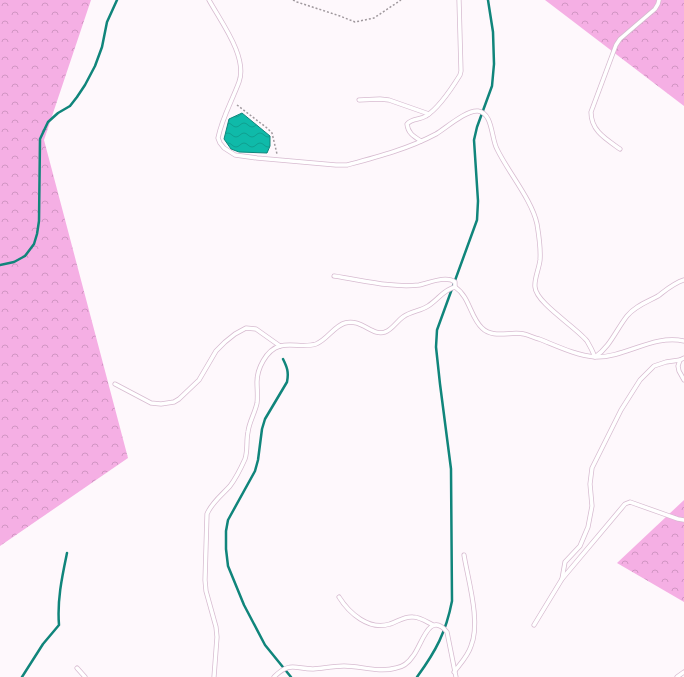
<svg xmlns="http://www.w3.org/2000/svg" width="684" height="677" font-family="'DejaVu Sans',sans-serif">
<style>
.forest{fill:url(#forest-crowns)}
.water{fill:url(#water-waves);stroke:#10857b}
.lines{fill:none;stroke-linecap:round;stroke-linejoin:round}
.stream{stroke:#10857b;stroke-width:2.5}
.service-casing{stroke:#d7bbd0;stroke-width:5}
.path{stroke:#a0999e;stroke-width:1.5;stroke-dasharray:2 2;stroke-linecap:butt}
.service{stroke:#fff;stroke-width:3.5}
</style>
<defs>
<pattern id="forest-crowns" width="20" height="18" patternUnits="userSpaceOnUse"><rect width="20" height="18" fill="#f5afe4"/><path d="M2 6a3 3 0 1 1 6 0M12 15a3 3 0 1 1 6 0" fill="none" stroke="#d195c3"/></pattern>
<pattern id="water-waves" width="16" height="10" patternUnits="userSpaceOnUse"><rect width="16" height="10" fill="#0fbaa9"/><path d="M0 5q4-4 8 0t8 0" fill="none" stroke="#0e9f90"/></pattern>
</defs>
<rect width="100%" height="100%" fill="#fef8fc"/>
<!-- forest -->
<g class="forest">
<path d="M0,0H91L44,140L128,458L0,546Z"/>
<path d="M545,0H684V106Z"/>
<path d="M684,500V602L617,563Z"/>
</g>
<!-- water -->
<path class="water" d="M242,113L270,136V146L267,153L239,152L231,149L224,139L229,119Z"/>
<g class="lines">
<!-- stream -->
<g class="stream">
<path d="M0,265L14,262L25,256L34,244L37,234L39,221L40,139L48,122L58,113L70,106L77,97L85,85L95,66L102,47L107,22L117,0"/>
<path d="M283,359C287,367 289,372 287,382L265,419L262,429L258,460L255,471L228,520L226,531V549L228,566L244,605L265,645L291,677"/>
<path d="M22,677L43,644L59,625C57,600 62,577 67,553"/>
<path d="M417,677C436,651 446,632 452,601L451,469L440,384L436,347L437,330L477,220L478,201L474,140L477,127L492,86L494,64L493,32L488,0"/>
</g>
<!-- service casing -->
<g class="service-casing">
<g id="service">
<path d="M209,0C221,22 248,57 239,82C232,101 222,118 218,138L220,143L224,148L235,155L257,158L336,165H347C377,157 408,149 436,134C446,128 466,110 478,111C493,113 491,138 497,149C508,172 532,200 537,224C539,236 541,248 540,260C539,269 534,279 535,287C536,303 576,327 587,341C590,346 593,352 595,357C625,358 653,334 684,341"/>
<path d="M359,100L380,99L389,100L429,114"/>
<path d="M421,141C413,136 408,133 407,124C412,118 420,120 426,116C439,108 452,88 460,75L461,71L459,0"/>
<path d="M620,149C606,139 591,131 591,112L616,45L620,39L655,9L658,4L659,0"/>
<path d="M334,276C362,280 391,288 419,285C429,283 446,275 455,282V287"/>
<path d="M684,358L680,360L678,366L679,371L684,380"/>
<path d="M115,384L151,403L161,404L174,402L179,399L199,380L216,351L225,342L235,334L246,328L256,329L280,346"/>
<path d="M562,579L565,562L580,546L588,527L592,506L590,484L592,468L621,410L640,380L654,366L666,362L680,360"/>
<path d="M339,597C349,613 369,631 390,624C397,622 404,616 413,617C420,617 427,622 433,625"/>
<path d="M534,625L562,579L625,504L630,502L678,519L684,520"/>
<path d="M77,668L85,677"/>
<path d="M454,672C460,664 468,656 471,646C481,622 468,580 464,555"/>
<path d="M214,677L217,637L216,627L206,591L205,580L207,514C212,502 222,495 230,486C236,478 241,468 245,459C248,450 246,441 248,432C249,422 255,413 257,403C258,396 257,389 257,382C257,369 266,350 280,346C292,343 304,348 316,344C327,340 334,326 345,323C361,318 373,337 385,332C392,330 397,321 403,317C411,311 421,311 428,306C439,299 443,290 455,287C470,297 470,317 482,328C493,339 511,331 524,334C529,335 534,338 539,339C557,346 575,355 595,357C610,347 616,330 627,316C635,306 647,302 658,296C666,290 674,283 684,280"/>
<path d="M274,677C290,661 295,669 313,669C324,668 334,666 344,666C361,666 379,673 396,668C403,667 409,662 413,656C422,645 429,610 447,632L456,677"/>
<path d="M677,677L684,672"/>
</g>
</g>
<!-- path -->
<g class="path">
<path d="M293,0L297,2L340,16L355,22L374,18L401,0"/>
<path d="M237,105L267,128L272,133L277,154"/>
</g>
<!-- service -->
<use href="#service" class="service"/>
</g>
</svg>
